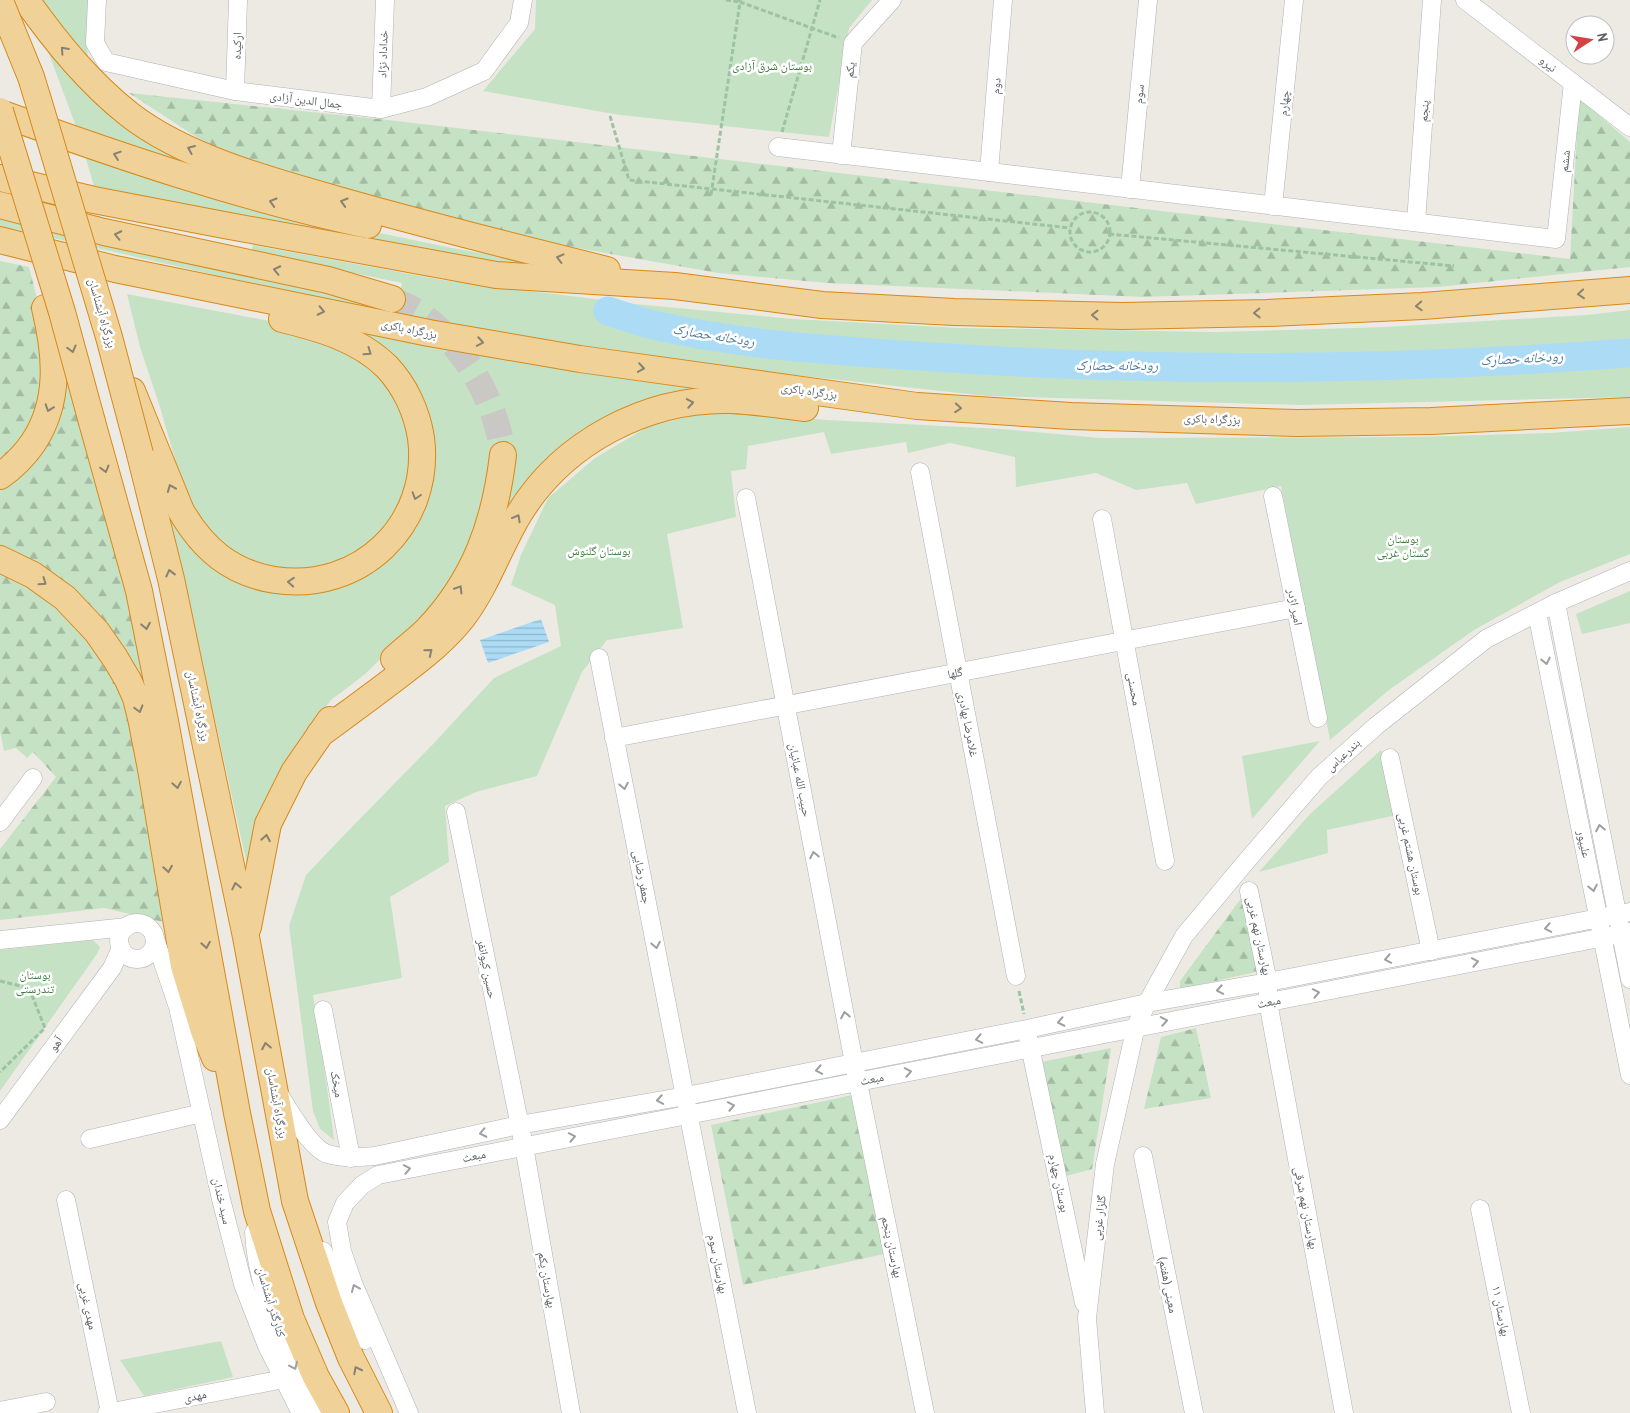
<svg xmlns="http://www.w3.org/2000/svg" width="1630" height="1413" font-family="'Archivo Narrow','Noto Naskh Arabic',sans-serif">
<style>
.green{fill:#c6e2c4}
.forest{fill:url(#forest-firs)}
.water{fill:url(#water-rules)}
.lines{fill:none;stroke-linecap:round;stroke-linejoin:round}
.river{stroke:#acdcf5;stroke-width:29}
.highway-tunnel{stroke:#c9c8c4;stroke-width:26;stroke-dasharray:26 13;stroke-linecap:butt}
.minor-casing{stroke:#afb2b5;stroke-width:19}
.highway-casing{stroke:#d7891a;stroke-width:28}
.path{stroke:#9dc2a4;stroke-width:3;stroke-dasharray:5 2.5;stroke-linecap:butt}
.minor{stroke:#fff;stroke-width:18}
.highway{stroke:#f0d198;stroke-width:26}
.highway-bridge-casing{stroke:#d7891a;stroke-width:28;stroke-linecap:butt}
.highway-bridge{stroke:#f0d198;stroke-width:26}
.oneway{stroke:#888273}
.oneway2{stroke:#9da0a1}
.labels{text-anchor:middle;dominant-baseline:central;stroke-width:5;stroke-linejoin:round;paint-order:stroke}
.street-label{font-size:12px;fill:#5c6063;stroke:#fff}
.park-label{font-size:12px;fill:#427f3f;stroke:#fff}
.water-label{font-size:14px;font-style:italic;fill:#487a9c;stroke:#fff}
</style>
<defs>
<pattern id="forest-firs" width="22" height="20" patternUnits="userSpaceOnUse" patternTransform="scale(1.25)"><rect width="22" height="20" fill="#c6e2c4"/><path d="M5 1l3.5 6h-7zM16 11l3.5 6h-7z" fill="#a4bba3"/></pattern>
<pattern id="water-rules" width="6" height="5" patternUnits="userSpaceOnUse" patternTransform="scale(1.25)"><rect width="6" height="5" fill="#acdcf5"/><path d="M0 2.5h6" fill="none" stroke="#8fb6ca"/></pattern>
</defs>
<rect width="100%" height="100%" fill="#edeae4"/>
<!-- green -->
<g class="green">
<path d="M34,0H89L87,69Z"/>
<path d="M536,0H872L849,28L829,137L620,115L483,91L535,29Z"/>
<path d="M46,46L68,70L281,189L80,137Z"/>
<path d="M83,149L341,225L447,247L626,279L497,262L217,212L94,186Z"/>
<path d="M0,215L396,310L402,283L251,252L253,245L442,280L635,304L793,319L960,328L1218,332L1385,327L1586,315L1630,310V397L1302,405L987,396L720,367L466,328L215,275L0,226Z"/>
<path d="M127,294L296,326L327,338L395,387L416,466L384,538L319,575L235,561L200,520L181,480L160,407L140,347Z"/>
<path d="M257,310L809,403L733,395L601,426L432,634L514,451H491L490,479L483,516L451,590L364,675L331,700L299,742L271,788L256,826L247,865L163,484L234,574L368,568L428,452L357,338Z"/>
<path d="M714,411L826,420L1002,429L1100,438L1413,437L1550,433L1630,427V554L1560,582L1474,630L1389,690L1330,740L1281,486L1196,504L1187,483L1136,490L1096,473L1016,487L1015,457L950,443L908,453L906,442L831,454L824,432L748,446L746,469L731,471L736,517L667,534L683,628L607,640L582,672L537,776L476,792L445,806L449,862L390,897L402,978L313,995L330,1108L334,1140L320,1129L313,1111L289,926L306,875L349,830L435,742L494,678L561,646L555,605L511,585L521,555L548,498L595,458L649,426Z"/>
<path d="M1630,591V623L1582,634L1576,614Z"/>
<path d="M1320,741L1252,819L1242,756Z"/>
<path d="M1381,750L1397,815L1327,830L1328,853L1259,872L1310,814Z"/>
<path d="M93,940L100,947L97,954L0,1091V950Z"/>
<path d="M221,1341L233,1377L144,1396L120,1360Z"/>
</g>
<!-- forest -->
<g class="forest">
<path d="M129,93L388,120L1570,259L1579,98L1630,142V267L1438,287L1143,297L827,283L718,273L566,246L477,227L281,173L207,144Z"/>
<path d="M0,261L29,267L46,334L39,420L0,468Z"/>
<path d="M51,313L112,526L156,729L134,679L0,552V484L40,446Z"/>
<path d="M0,566L54,599L124,688L172,924L104,908L0,920V849L56,777L33,752L27,758L16,748L4,751L0,731Z"/>
<path d="M1242,897L1260,971L1180,989V981Z"/>
<path d="M1196,1028L1211,1098L1144,1109L1161,1037Z"/>
<path d="M1111,1048L1092,1169L1066,1176L1041,1062Z"/>
<path d="M853,1095L884,1254L743,1285L711,1125Z"/>
</g>
<!-- water -->
<path class="water" d="M541,619L549,642L488,663L480,640Z"/>
<g class="lines">
<!-- river -->
<path class="river" d="M608,311C623,316 638,321 653,325C745,346 840,351 934,357C1166,373 1399,370 1630,353"/>
<!-- highway-tunnel -->
<path class="highway-tunnel" d="M392,299C401,304 411,308 419,313C463,343 497,402 503,455"/>
<!-- minor casing -->
<g class="minor-casing">
<g id="minor">
<path d="M97,0L95,43L106,62L235,91L381,109L427,97L484,71L519,23L523,0"/>
<path d="M1465,0L1630,127"/>
<path d="M235,91L238,0"/>
<path d="M381,109L385,0"/>
<path d="M778,147L1556,239L1573,83"/>
<path d="M841,155L853,43L892,0"/>
<path d="M989,172L1003,0"/>
<path d="M1130,189L1148,0"/>
<path d="M1273,206L1294,0"/>
<path d="M1416,222L1432,0"/>
<path d="M920,472L1016,976"/>
<path d="M1273,496L1318,718"/>
<path d="M746,498L854,1063L925,1413"/>
<path d="M1102,519L1165,861"/>
<path d="M1556,603L1630,979"/>
<path d="M1537,613L1630,1075"/>
<path d="M599,658L747,1413"/>
<path d="M614,738L1296,608"/>
<path d="M1390,758L1431,951"/>
<path d="M456,812L524,1146L571,1413"/>
<path d="M0,822L33,778"/>
<path d="M1249,891L1268,982V1002L1344,1413"/>
<circle cx="137" cy="941" r="18"/>
<path d="M154,936L178,1007L221,1199L243,1284L267,1346L301,1413"/>
<path d="M0,940L127,927"/>
<path d="M323,1010L351,1158"/>
<path d="M1028,1037L1084,1303"/>
<path d="M279,1094C288,1109 312,1150 328,1154C344,1159 359,1157 375,1156L519,1125L686,1096L1027,1029L1147,1003L1268,982L1630,912"/>
<path d="M0,1120L112,968L121,948"/>
<path d="M90,1139L202,1113"/>
<path d="M1143,1156L1194,1413"/>
<path d="M66,1200L110,1412"/>
<path d="M1480,1209L1521,1413"/>
<path d="M254,1232C257,1294 289,1359 318,1413"/>
<path d="M323,1251L365,1340"/>
<path d="M0,1411L46,1402"/>
<path d="M107,1413L284,1379"/>
<path d="M409,1413L353,1283L342,1251L337,1222L345,1203L362,1185L378,1175L1630,932"/>
<path d="M1095,1413L1087,1318L1105,1164L1136,1026L1147,1003L1184,936L1244,864L1319,777L1376,726L1486,639L1556,603L1630,571"/>
</g>
</g>
<!-- highway casing -->
<g class="highway-casing">
<g id="highway">
<path d="M26,0C56,42 89,83 130,115C183,156 264,179 328,197C421,224 514,247 607,270"/>
<path d="M0,113C121,157 242,198 368,225"/>
<path d="M0,178L94,200L224,225L496,275L675,286L822,305L954,312L1122,316L1267,313L1423,306L1630,290"/>
<path d="M0,205L104,232L328,280L392,299"/>
<path d="M0,240L115,269L429,333L580,359L917,406L1071,416L1297,423L1431,421L1630,411"/>
<path d="M132,391L181,511C203,549 231,573 275,580C360,593 432,524 421,438C417,412 405,386 387,367C359,339 319,328 282,319"/>
<path d="M92,422L139,591L165,721L237,1113L257,1211L291,1319L316,1377L336,1413"/>
<path d="M140,454L171,579L246,937L295,1201L329,1303L351,1358L379,1413"/>
<path d="M0,476C13,467 24,456 33,443C61,401 56,354 45,308"/>
<path d="M0,559L33,575L65,598L97,632L115,658L128,680L136,698L141,718L151,769L184,966L204,1031L215,1058"/>
<path d="M394,659C404,649 416,641 426,631C475,580 495,523 503,455"/>
<path d="M320,734C347,714 375,694 402,673C424,656 446,639 463,617C487,585 499,547 519,514C563,442 647,398 730,400C755,401 780,405 805,408"/>
<path d="M248,927L268,824L294,772L330,720"/>
</g>
</g>
<!-- path -->
<g class="path">
<path d="M726,0L740,2V0"/>
<path d="M610,116L629,180L1070,228"/>
<path d="M782,132L820,0"/>
<path d="M711,195L740,2L839,38"/>
<circle cx="1090" cy="232" r="20"/>
<path d="M1109,234L1454,266"/>
<path d="M0,981L29,988L45,1028L0,1072"/>
<path d="M1019,991L1024,1014"/>
</g>
<!-- minor -->
<use href="#minor" class="minor"/>
<!-- highway -->
<use href="#highway" class="highway"/>
<!-- highway-bridge casing -->
<g class="highway-bridge-casing">
<g id="highway-bridge">
<path d="M0,1L31,77L39,103L109,337L140,454"/>
<path d="M0,111L62,312L92,422"/>
</g>
</g>
<!-- highway-bridge -->
<use href="#highway-bridge" class="highway-bridge"/>
</g>
<!-- one-way arrows -->
<defs><path id="oneway-chevron" d="M-2-3.5L2.5 0L-2 3.5" fill="none" stroke-width="1.6" stroke-linecap="round" stroke-linejoin="round" transform="scale(1.25)"/></defs>
<g class="oneway">
<use href="#oneway-chevron" transform="translate(64 50) rotate(-132)"/>
<use href="#oneway-chevron" transform="translate(191 149) rotate(-157)"/>
<use href="#oneway-chevron" transform="translate(117 155) rotate(-161)"/>
<use href="#oneway-chevron" transform="translate(273 202) rotate(-164)"/>
<use href="#oneway-chevron" transform="translate(344 202) rotate(-164)"/>
<use href="#oneway-chevron" transform="translate(118 235) rotate(-168)"/>
<use href="#oneway-chevron" transform="translate(560 258) rotate(-166)"/>
<use href="#oneway-chevron" transform="translate(277 270) rotate(-168)"/>
<use href="#oneway-chevron" transform="translate(1581 294) rotate(175)"/>
<use href="#oneway-chevron" transform="translate(1419 306) rotate(177)"/>
<use href="#oneway-chevron" transform="translate(321 311) rotate(12)"/>
<use href="#oneway-chevron" transform="translate(1257 313) rotate(179)"/>
<use href="#oneway-chevron" transform="translate(1095 315) rotate(-179)"/>
<use href="#oneway-chevron" transform="translate(480 342) rotate(10)"/>
<use href="#oneway-chevron" transform="translate(72 349) rotate(75)"/>
<use href="#oneway-chevron" transform="translate(368 352) rotate(35)"/>
<use href="#oneway-chevron" transform="translate(641 368) rotate(8)"/>
<use href="#oneway-chevron" transform="translate(690 403) rotate(-10)"/>
<use href="#oneway-chevron" transform="translate(49 408) rotate(109)"/>
<use href="#oneway-chevron" transform="translate(958 408) rotate(4)"/>
<use href="#oneway-chevron" transform="translate(105 469) rotate(75)"/>
<use href="#oneway-chevron" transform="translate(171 488) rotate(-112)"/>
<use href="#oneway-chevron" transform="translate(416 496) rotate(108)"/>
<use href="#oneway-chevron" transform="translate(517 518) rotate(-61)"/>
<use href="#oneway-chevron" transform="translate(170 573) rotate(-104)"/>
<use href="#oneway-chevron" transform="translate(43 582) rotate(35)"/>
<use href="#oneway-chevron" transform="translate(291 582) rotate(-176)"/>
<use href="#oneway-chevron" transform="translate(459 589) rotate(-58)"/>
<use href="#oneway-chevron" transform="translate(146 626) rotate(79)"/>
<use href="#oneway-chevron" transform="translate(429 652) rotate(-39)"/>
<use href="#oneway-chevron" transform="translate(139 709) rotate(74)"/>
<use href="#oneway-chevron" transform="translate(177 785) rotate(80)"/>
<use href="#oneway-chevron" transform="translate(266 838) rotate(-80)"/>
<use href="#oneway-chevron" transform="translate(168 869) rotate(81)"/>
<use href="#oneway-chevron" transform="translate(236 886) rotate(-102)"/>
<use href="#oneway-chevron" transform="translate(206 945) rotate(80)"/>
<use href="#oneway-chevron" transform="translate(266 1046) rotate(-101)"/>
<use href="#oneway-chevron" transform="translate(357 1370) rotate(-117)"/>
</g>
<g class="oneway2">
<use href="#oneway-chevron" transform="translate(1546 661) rotate(78)"/>
<use href="#oneway-chevron" transform="translate(624 786) rotate(79)"/>
<use href="#oneway-chevron" transform="translate(1600 828) rotate(-101)"/>
<use href="#oneway-chevron" transform="translate(814 855) rotate(-101)"/>
<use href="#oneway-chevron" transform="translate(1593 888) rotate(78)"/>
<use href="#oneway-chevron" transform="translate(1548 928) rotate(169)"/>
<use href="#oneway-chevron" transform="translate(656 945) rotate(79)"/>
<use href="#oneway-chevron" transform="translate(1388 959) rotate(169)"/>
<use href="#oneway-chevron" transform="translate(1475 962) rotate(-11)"/>
<use href="#oneway-chevron" transform="translate(1220 990) rotate(170)"/>
<use href="#oneway-chevron" transform="translate(1316 993) rotate(-11)"/>
<use href="#oneway-chevron" transform="translate(845 1015) rotate(-101)"/>
<use href="#oneway-chevron" transform="translate(1164 1021) rotate(-10)"/>
<use href="#oneway-chevron" transform="translate(1061 1022) rotate(168)"/>
<use href="#oneway-chevron" transform="translate(979 1039) rotate(169)"/>
<use href="#oneway-chevron" transform="translate(819 1070) rotate(169)"/>
<use href="#oneway-chevron" transform="translate(908 1072) rotate(-11)"/>
<use href="#oneway-chevron" transform="translate(660 1100) rotate(170)"/>
<use href="#oneway-chevron" transform="translate(731 1106) rotate(-11)"/>
<use href="#oneway-chevron" transform="translate(483 1133) rotate(168)"/>
<use href="#oneway-chevron" transform="translate(572 1137) rotate(-11)"/>
<use href="#oneway-chevron" transform="translate(407 1169) rotate(-11)"/>
<use href="#oneway-chevron" transform="translate(355 1288) rotate(-113)"/>
<use href="#oneway-chevron" transform="translate(294 1366) rotate(65)"/>
</g>
<g class="labels">
<!-- street labels -->
<g class="street-label">
<text transform="translate(237 46) rotate(-88)">ارکیده</text>
<text transform="translate(383 54) rotate(-88)">خداداد نژاد</text>
<text transform="translate(1548 64) rotate(38)">نیرو</text>
<text transform="translate(850 70) rotate(-84)">یکم</text>
<text transform="translate(996 86) rotate(-85)">دوم</text>
<text transform="translate(1139 94) rotate(-85)">سوم</text>
<text transform="translate(306 100) rotate(7)">جمال الدین آزادی</text>
<text transform="translate(1284 103) rotate(-84)">چهارم</text>
<text transform="translate(1424 111) rotate(-86)">پنجم</text>
<text transform="translate(1565 161) rotate(-84)">ششم</text>
<text transform="translate(102 313) rotate(74)">بزرگراه آبشناسان</text>
<text transform="translate(409 329) rotate(12)">بزرگراه باکری</text>
<text transform="translate(809 391) rotate(8)">بزرگراه باکری</text>
<text transform="translate(1212 419) rotate(2)">بزرگراه باکری</text>
<text transform="translate(1295 607) rotate(79)">امیر اژدر</text>
<text transform="translate(955 673) rotate(-11)">گلها</text>
<text transform="translate(1134 689) rotate(80)">محسنی</text>
<text transform="translate(198 706) rotate(78)">بزرگراه آبشناسان</text>
<text transform="translate(968 724) rotate(79)">غلامرضا بهادری</text>
<text transform="translate(1343 755) rotate(-43)">بندرعباس</text>
<text transform="translate(800 780) rotate(79)">حبیب الله عبائیان</text>
<text transform="translate(1584 844) rotate(78)">علیپور</text>
<text transform="translate(1411 854) rotate(78)">بوستان هشتم غربی</text>
<text transform="translate(642 877) rotate(79)">جعفر رضایی</text>
<text transform="translate(1259 936) rotate(78)">بهارستان نهم غربی</text>
<text transform="translate(487 969) rotate(79)">حسین کیوانفر</text>
<text transform="translate(1269 1002) rotate(-11)">مبعث</text>
<text transform="translate(56 1044) rotate(-53)">آهو</text>
<text transform="translate(872 1079) rotate(-11)">مبعث</text>
<text transform="translate(337 1084) rotate(79)">میخک</text>
<text transform="translate(277 1103) rotate(80)">بزرگراه آبشناسان</text>
<text transform="translate(474 1156) rotate(-11)">مبعث</text>
<text transform="translate(1059 1183) rotate(78)">بوستان چهارم</text>
<text transform="translate(222 1201) rotate(77)">سید خندان</text>
<text transform="translate(1306 1208) rotate(79)">بهارستان نهم شرقی</text>
<text transform="translate(1099 1218) rotate(-83)">گلزار غربی</text>
<text transform="translate(892 1247) rotate(78)">بهارستان پنجم</text>
<text transform="translate(718 1264) rotate(79)">بهارستان سوم</text>
<text transform="translate(547 1280) rotate(80)">بهارستان یکم</text>
<text transform="translate(1168 1285) rotate(79)">معینی (هفتم)</text>
<text transform="translate(271 1302) rotate(73)">کنارگذر آبشناسان</text>
<text transform="translate(88 1306) rotate(78)">مهدی غربی</text>
<text transform="translate(1501 1311) rotate(79)">بهارستان ۱۱</text>
<text transform="translate(195 1396) rotate(-11)">مهدی</text>
</g>
<!-- park labels -->
<g class="park-label">
<text x="772" y="66">بوستان شرق آزادی</text>
<text x="1403" y="539">بوستان<tspan x="1403" dy="14">گستان غربی</tspan></text>
<text x="599" y="551">بوستان گلنوش</text>
<text x="35" y="975">بوستان<tspan x="35" dy="14">تندرستی</tspan></text>
</g>
<!-- water labels -->
<g class="water-label">
<text transform="translate(714 335) rotate(9)">رودخانه حصارک</text>
<text transform="translate(1522 358) rotate(-3)">رودخانه حصارک</text>
<text x="1117" y="365">رودخانه حصارک</text>
</g>
</g>
<!-- north arrow -->
<g transform="translate(1590 40) rotate(78)"><circle r="24" fill="#ffffff" stroke="#bebfc1"/>
<path d="M0-4L9 19L0 12L-9 19Z" fill="#d54245"/>
<text y="-8" font-size="14" font-weight="bold" text-anchor="middle" fill="#5c6063">N</text>
</g>
</svg>
